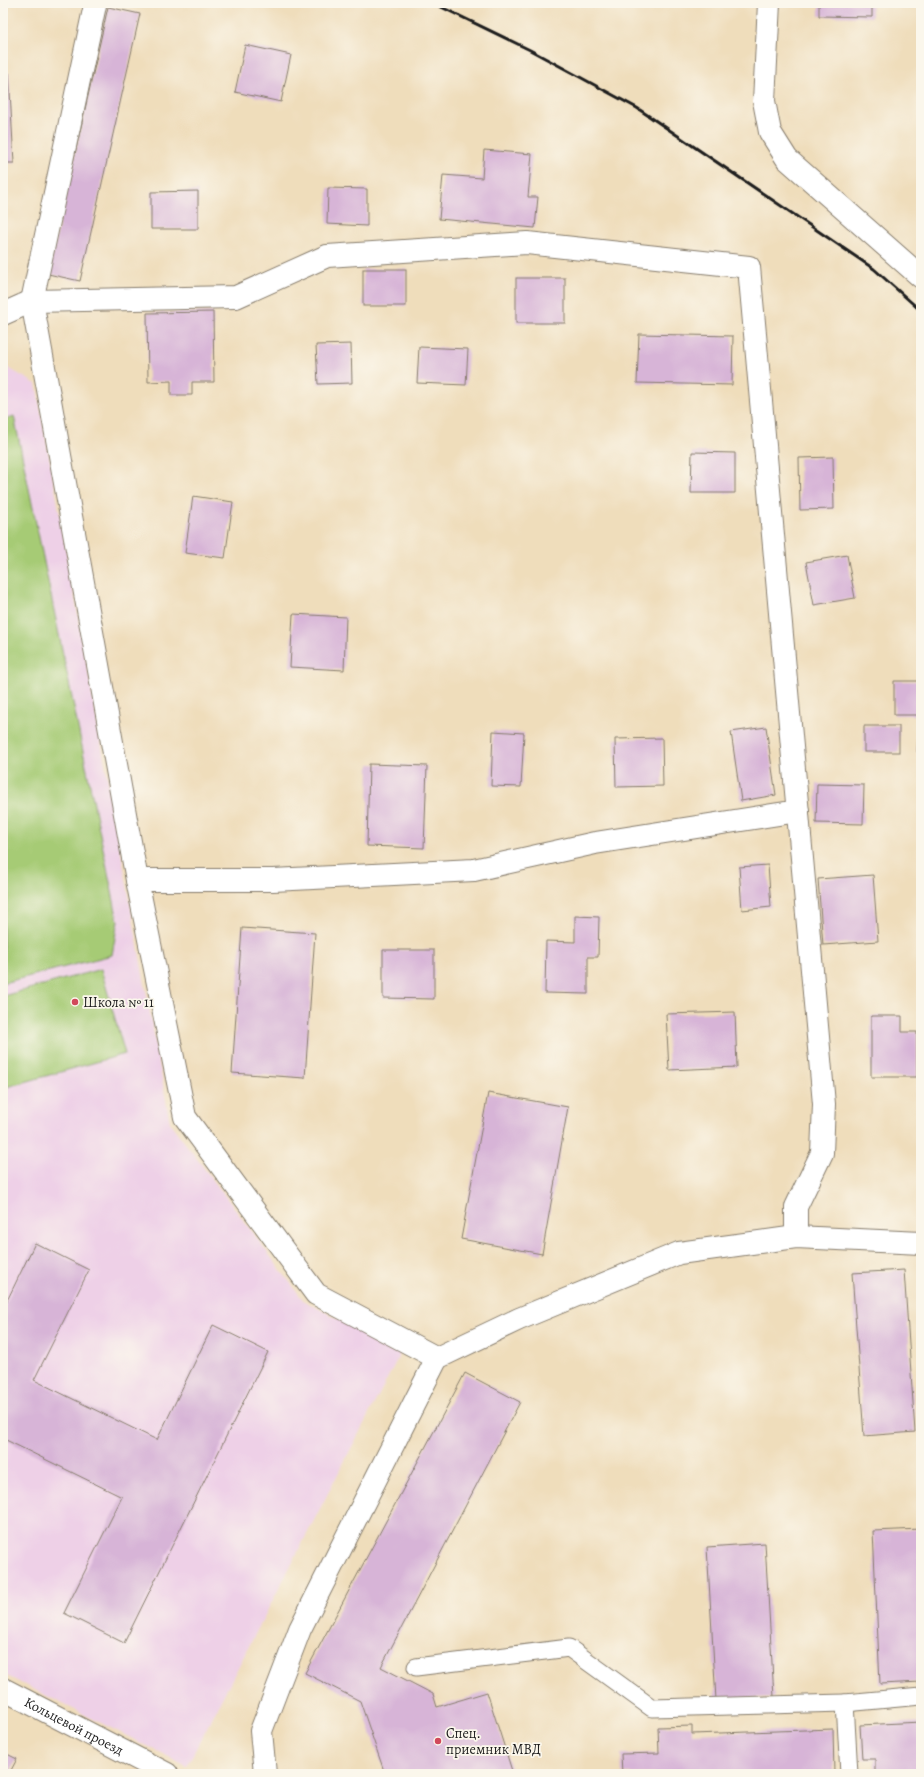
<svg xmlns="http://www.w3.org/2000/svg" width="924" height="1777" font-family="Alegreya,serif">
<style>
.built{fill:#eed0e7}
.green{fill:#a6cb75;stroke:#617448}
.building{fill:#d7b4d7}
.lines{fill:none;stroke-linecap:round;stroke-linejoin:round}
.service-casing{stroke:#867c6c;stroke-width:19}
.minor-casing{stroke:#867c6c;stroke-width:24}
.service{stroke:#fff;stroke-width:17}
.minor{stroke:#fff;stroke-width:22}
.rail{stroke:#1c1c1c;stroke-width:3}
.poi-dot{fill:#d1495b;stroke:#fbf7ec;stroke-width:1.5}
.labels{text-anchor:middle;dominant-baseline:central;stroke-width:3.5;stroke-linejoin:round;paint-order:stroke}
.poi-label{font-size:14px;fill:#1c1c1c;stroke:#fbf7ec;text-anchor:start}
.street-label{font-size:14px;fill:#1c1c1c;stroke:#fbf7ec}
</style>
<rect width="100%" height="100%" fill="#fbf7ec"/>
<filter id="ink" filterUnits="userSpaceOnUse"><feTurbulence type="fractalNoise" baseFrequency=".025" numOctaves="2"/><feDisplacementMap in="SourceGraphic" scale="8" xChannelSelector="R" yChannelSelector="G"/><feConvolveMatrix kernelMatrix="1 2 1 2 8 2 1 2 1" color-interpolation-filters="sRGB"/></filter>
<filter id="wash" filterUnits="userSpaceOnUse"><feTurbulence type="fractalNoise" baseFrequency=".012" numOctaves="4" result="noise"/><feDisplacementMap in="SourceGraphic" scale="16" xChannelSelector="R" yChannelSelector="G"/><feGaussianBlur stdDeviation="0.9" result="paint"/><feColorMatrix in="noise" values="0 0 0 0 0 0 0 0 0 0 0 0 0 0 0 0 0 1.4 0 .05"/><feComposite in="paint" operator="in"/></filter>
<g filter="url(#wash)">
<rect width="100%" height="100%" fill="#efddbb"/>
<!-- built -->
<path class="built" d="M3,365L36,384L170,1123L304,1301L401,1352L187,1766L3,1674Z"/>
<!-- green -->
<g class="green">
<path d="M14,416L118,921L112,955L3,983V420Z"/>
<path d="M101,969L125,1054L3,1088V996Z"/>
</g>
<g id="blocks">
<!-- building -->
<g class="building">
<path d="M819,3H872V17L819,16Z"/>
<path d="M108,7L140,14L80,281L48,274Z"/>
<path d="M245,45L291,55L281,102L235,92Z"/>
<path d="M9,73L14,163H3V74Z"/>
<path d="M484,150L532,154L528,197H538L535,228L439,219L443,175L482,178Z"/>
<path d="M328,188L367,189V226L327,224Z"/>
<path d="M198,191V229H151V192Z"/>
<rect x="363" y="269" width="43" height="37"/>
<rect x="516" y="278" width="49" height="45"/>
<path d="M213,312L214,382H192V395H171V381L148,382L147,313Z"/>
<path d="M639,334L733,336L732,385L637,383Z"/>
<path d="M351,344L352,383L318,384L316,345Z"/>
<path d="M419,347L468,349L466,385L417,383Z"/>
<path d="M692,452L735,453V493H691Z"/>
<path d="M833,457L834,509L800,510L799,458Z"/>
<path d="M193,496L233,502L225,558L185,553Z"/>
<path d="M847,555L855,598L814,605L806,562Z"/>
<path d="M293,614L346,617L344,670L290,667Z"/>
<path d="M894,681H921L920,715H894Z"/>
<path d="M918,725H921V752H917Z"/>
<rect x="864" y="726" width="35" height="26"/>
<path d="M766,727L776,795L741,801L731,732Z"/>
<path d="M493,731L524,733L521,787L491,786Z"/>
<path d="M662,738L663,786L616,787L615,739Z"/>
<path d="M369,764L427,766L424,848L367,846Z"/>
<path d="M817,784L864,785L863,824L816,823Z"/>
<path d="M768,865L771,907L742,910L739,867Z"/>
<path d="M873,875L878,941L823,945L818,879Z"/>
<path d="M575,916L599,917L598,957H588V994L545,993L546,941L575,942Z"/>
<path d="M242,928L315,933L305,1078L232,1073Z"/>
<path d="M383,950H434V999L383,998Z"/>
<path d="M735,1012L737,1067L669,1070L666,1014Z"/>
<path d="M871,1016H902V1032H917V1077H871Z"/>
<path d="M488,1093L568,1107L542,1254L461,1239Z"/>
<path d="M35,1243L89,1270L34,1380L157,1440L213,1325L268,1352L124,1643L64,1613L122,1497L6,1440L3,1446V1309Z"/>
<path d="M904,1270L915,1432L864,1436L852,1273Z"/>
<path d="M465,1373L520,1402L381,1667L433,1694L437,1707L487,1692L513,1774H385L360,1701L305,1673Z"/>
<path d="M921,1529V1682L880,1684L873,1531Z"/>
<path d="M765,1543L774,1697L716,1700L707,1547Z"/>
<path d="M921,1722V1774H875V1759H862L860,1725Z"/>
<path d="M692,1726V1734L833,1729L834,1774H622L621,1754L659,1753L658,1727Z"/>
<path d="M3,1752L17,1759L9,1774H3Z"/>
</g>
</g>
</g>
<g filter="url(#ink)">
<use href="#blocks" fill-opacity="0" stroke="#867c6c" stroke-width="1"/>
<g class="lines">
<!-- service casing -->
<g class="service-casing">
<g id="service">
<path d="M416,1667L569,1648L652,1708L845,1703"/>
<path d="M849,1774L845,1703L921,1696"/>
</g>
</g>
<!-- minor casing -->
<g class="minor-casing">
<g id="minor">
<path d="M769,3L764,101L770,132L787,159L921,277"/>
<path d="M95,5L32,301L137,880L185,1117L316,1294L437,1358"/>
<path d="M3,314L32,301L236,297L327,256L527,243L749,267L824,1104L822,1153L796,1207V1237"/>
<path d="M137,880H273L474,870L595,843L798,811"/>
<path id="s1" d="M3,1689L167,1774"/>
<path d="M265,1774L261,1731L300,1629L437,1358L519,1319L679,1253L796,1237L921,1243"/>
</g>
</g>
<!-- service -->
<use href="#service" class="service"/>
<!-- minor -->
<use href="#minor" class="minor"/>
<!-- rail -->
<path class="rail" d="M433,3L530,50L637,108L874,269L921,311"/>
</g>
</g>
<!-- markers -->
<g class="poi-dot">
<circle cx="75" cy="1002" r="4"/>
<circle cx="438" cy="1741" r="4"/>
</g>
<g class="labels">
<!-- poi labels -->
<g class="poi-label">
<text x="83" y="1002">Школа № 11</text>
<text x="446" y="1733">Спец.<tspan x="446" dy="16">приемник МВД</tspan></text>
</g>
<!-- street labels -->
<g class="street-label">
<text stroke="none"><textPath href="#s1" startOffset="80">Кольцевой проезд</textPath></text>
</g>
</g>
<!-- margin -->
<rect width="924" height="1777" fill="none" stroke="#fbf7ec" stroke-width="16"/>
</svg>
